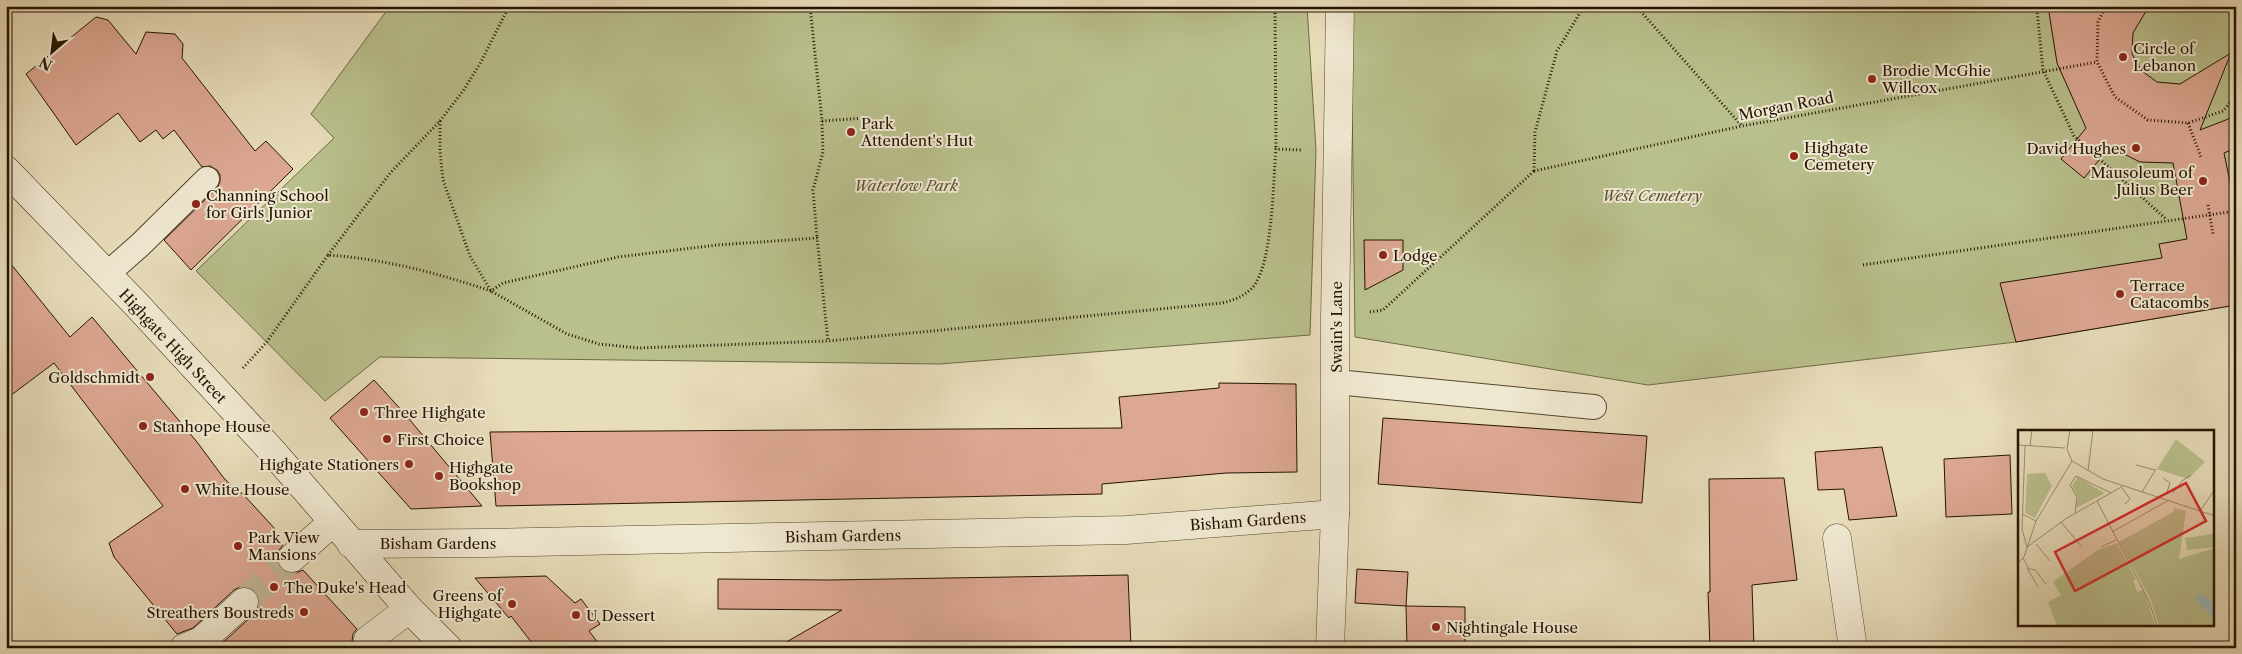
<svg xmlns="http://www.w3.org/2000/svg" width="2242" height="654" font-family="'Libre Caslon Text',serif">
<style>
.green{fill:#b9c08d;stroke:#6e6a48}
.building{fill:#dda893;stroke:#241302}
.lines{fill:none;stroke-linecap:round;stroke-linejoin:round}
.street-tunnel{stroke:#c1b595;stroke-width:28;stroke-dasharray:28 14;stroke-linecap:butt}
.lane-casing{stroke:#554630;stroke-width:26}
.street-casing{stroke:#554630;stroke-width:29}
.secondary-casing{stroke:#241302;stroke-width:29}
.path{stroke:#241302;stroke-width:3;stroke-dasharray:1 2.5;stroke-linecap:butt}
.lane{stroke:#f0e9d2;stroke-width:24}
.street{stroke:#f0e9d2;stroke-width:28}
.secondary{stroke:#f0e9d2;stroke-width:28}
.poi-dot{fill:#8f2418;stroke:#f0e9d2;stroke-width:2}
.labels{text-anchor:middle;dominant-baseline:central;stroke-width:4;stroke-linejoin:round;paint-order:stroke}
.poi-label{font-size:15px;fill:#241302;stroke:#f0e9d2;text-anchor:start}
.street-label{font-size:15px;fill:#241302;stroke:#f0e9d2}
.park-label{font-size:15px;font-style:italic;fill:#585033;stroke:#f0e9d2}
.inset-road{fill:none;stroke:#9a8c70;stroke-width:1}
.view{fill:#d62828;fill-opacity:0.15;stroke:#d62828;stroke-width:2.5}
.inset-edge{fill:none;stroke:#241302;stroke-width:2.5}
</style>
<rect width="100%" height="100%" fill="#e8ddba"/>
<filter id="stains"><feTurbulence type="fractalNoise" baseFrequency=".004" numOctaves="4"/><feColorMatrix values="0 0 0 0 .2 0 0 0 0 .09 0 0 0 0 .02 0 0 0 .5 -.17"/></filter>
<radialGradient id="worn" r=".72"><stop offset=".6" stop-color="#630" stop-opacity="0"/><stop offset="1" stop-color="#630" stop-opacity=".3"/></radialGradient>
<!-- green -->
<g class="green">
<path d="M390,6H1307L1316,150L1310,335L940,364L380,357L325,401L196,271L334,138L311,114Z"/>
<path d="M1351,6H2236V305L2016,342L1648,385L1355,337Z"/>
</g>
<!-- building -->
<g class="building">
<path d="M2048,6H2149L2133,33L2132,54L2142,71L2157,82L2180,84L2231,53L2200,130L2236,116V148L2224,153L2236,211V305L2016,342L2000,283L2162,258L2159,244L2187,239L2173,163L2140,162L2110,147L2084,178L2061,159L2086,128L2057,63Z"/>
<path d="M96,17L108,20L136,54L146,32L175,34L183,44L182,58L255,151L266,141L293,169L191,270L164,240L217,188L220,182V175L217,170L210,166L202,167L174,130L163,139L156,130L140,142L118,113L76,145L26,74Z"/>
<path d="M1364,240H1403V270L1365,290Z"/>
<path d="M6,258L70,337L92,317L197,442L223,477L238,493H242L276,530L275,537L283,545L277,553V562L280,568L287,573H296L303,570L357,629L353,634L352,641L355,648H217L254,614L259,607V598L255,591L248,587H240L234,590L193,628L177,634L114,557L109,543L163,506L54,363L6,399Z"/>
<path d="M374,380L404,413L482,506L411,509L330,418Z"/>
<path d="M1219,383L1296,384L1297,472L1226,473L1102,484V494L496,506L490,432L1122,428L1119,397L1219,388Z"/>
<path d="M1383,418L1647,436L1642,503L1378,484Z"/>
<path d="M1882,447L1897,516L1849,520L1844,489L1818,490L1815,452Z"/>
<path d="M2010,455L2012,514L1946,517L1944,459Z"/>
<path d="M1784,478L1797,580L1752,585L1754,648H1710L1708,592H1710L1709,479Z"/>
<path d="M1357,569L1408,572L1406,606L1355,603Z"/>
<path d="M1128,575L1131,648H776L842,610L718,609V579L830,580Z"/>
<path d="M546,576L575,603L581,599L600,624L589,631L602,648H536L511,616L509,618L475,578Z"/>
<path d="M1406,606L1465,607V648H1407Z"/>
</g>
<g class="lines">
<!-- street-tunnel -->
<path class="street-tunnel" d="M244,602L292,558"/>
<!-- lane casing -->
<g class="lane-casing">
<g id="lane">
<path d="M106,275L140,245L207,179"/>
<path d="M1336,382L1594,407"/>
</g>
</g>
<!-- street casing -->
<g class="street-casing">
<g id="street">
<path d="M1837,538L1853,648"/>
<path d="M351,544L484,543L1126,530L1335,514"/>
<path d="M292,558L333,522"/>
<path d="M368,640L409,609"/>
<path d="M184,648L201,641L244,602"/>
<path d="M1330,648L1335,514V318L1340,6"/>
</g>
</g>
<!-- secondary casing -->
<g class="secondary-casing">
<path id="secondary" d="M6,170L135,303L272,451L409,609L448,648"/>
</g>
<!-- path -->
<g class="path">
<path d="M810,6L822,121L823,152L813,190L817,238"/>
<path d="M1275,6L1276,149"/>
<path d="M1636,6L1741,125"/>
<path d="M2038,6L2037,10L2043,70L2074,136L2166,219"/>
<path d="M2106,6L2098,22L2097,62L2115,97L2148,120L2188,123L2223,111L2236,96"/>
<path d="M440,121V151L443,180L470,256L491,291L567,334L599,344L638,348L828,341L1222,303C1234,300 1243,297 1252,288C1273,266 1273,180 1276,149L1302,150"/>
<path d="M822,121L864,118"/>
<path d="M2188,123L2201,157"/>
<path d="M1534,171L1742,126L2097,62"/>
<path d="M1534,171L1535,132L1557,51L1581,11L1586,6"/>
<path d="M2208,205L2213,234"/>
<path d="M328,255L391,172L440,121L463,91L481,62L509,6"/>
<path d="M1863,265L2236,211"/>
<path d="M1370,312L1383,310L1534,171"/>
<path d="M243,368L266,343L328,255C385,259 437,273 491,291L503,283L618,257L717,245L817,238L828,341"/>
</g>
<!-- lane -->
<use href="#lane" class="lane"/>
<!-- street -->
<use href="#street" class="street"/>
<!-- secondary -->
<use href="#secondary" class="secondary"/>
</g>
<!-- markers -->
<g class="poi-dot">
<circle cx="2123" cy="57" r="5"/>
<circle cx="1872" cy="79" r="5"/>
<circle cx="851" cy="132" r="5"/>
<circle cx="2136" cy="148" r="5"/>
<circle cx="1794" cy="156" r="5"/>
<circle cx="2203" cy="181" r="5"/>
<circle cx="196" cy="204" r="5"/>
<circle cx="1383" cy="255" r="5"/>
<circle cx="2120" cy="294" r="5"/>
<circle cx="150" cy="377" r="5"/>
<circle cx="364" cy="412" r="5"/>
<circle cx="143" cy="426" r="5"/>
<circle cx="387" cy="439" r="5"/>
<circle cx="409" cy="464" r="5"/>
<circle cx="439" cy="476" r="5"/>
<circle cx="185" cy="489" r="5"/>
<circle cx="238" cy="546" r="5"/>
<circle cx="274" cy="587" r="5"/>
<circle cx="512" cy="604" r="5"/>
<circle cx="304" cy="612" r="5"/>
<circle cx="576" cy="615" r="5"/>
<circle cx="1436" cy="627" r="5"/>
</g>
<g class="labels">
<!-- poi labels -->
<g class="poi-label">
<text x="2133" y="48">Circle of<tspan x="2133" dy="17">Lebanon</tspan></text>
<text x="1882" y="70">Brodie McGhie<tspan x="1882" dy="17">Willcox</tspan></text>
<text x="861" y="123">Park<tspan x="861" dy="17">Attendent's Hut</tspan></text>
<text x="1804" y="147">Highgate<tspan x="1804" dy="17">Cemetery</tspan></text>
<text x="2126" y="148" text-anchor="end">David Hughes</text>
<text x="2193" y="172" text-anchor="end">Mausoleum of<tspan x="2193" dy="17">Julius Beer</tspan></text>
<text x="206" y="195">Channing School<tspan x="206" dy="17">for Girls Junior</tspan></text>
<text x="1393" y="255">Lodge</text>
<text x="2130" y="285">Terrace<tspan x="2130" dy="17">Catacombs</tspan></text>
<text x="140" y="377" text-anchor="end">Goldschmidt</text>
<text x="374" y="412">Three Highgate</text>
<text x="153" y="426">Stanhope House</text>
<text x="397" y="439">First Choice</text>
<text x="399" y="464" text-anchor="end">Highgate Stationers</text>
<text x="449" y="467">Highgate<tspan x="449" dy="17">Bookshop</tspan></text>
<text x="195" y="489">White House</text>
<text x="248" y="537">Park View<tspan x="248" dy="17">Mansions</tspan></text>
<text x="284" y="587">The Duke's Head</text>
<text x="502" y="595" text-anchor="end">Greens of<tspan x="502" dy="17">Highgate</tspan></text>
<text x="294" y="612" text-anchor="end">Streathers Boustreds</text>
<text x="586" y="615">U Dessert</text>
<text x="1446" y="627">Nightingale House</text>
</g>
<!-- street labels -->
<g class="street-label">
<text transform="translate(1786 106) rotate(-11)">Morgan Road</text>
<text transform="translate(1336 327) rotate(-90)">Swain's Lane</text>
<text transform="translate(173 346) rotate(47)">Highgate High Street</text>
<text transform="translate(1248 521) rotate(-4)">Bisham Gardens</text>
<text transform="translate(843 536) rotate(-1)">Bisham Gardens</text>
<text x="438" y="543">Bisham Gardens</text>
</g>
<!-- park labels -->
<g class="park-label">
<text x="906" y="185">Waterlow Park</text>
<text x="1652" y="195">West Cemetery</text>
</g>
</g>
<!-- overview -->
<g transform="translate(2018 430)">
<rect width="196" height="196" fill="#e8ddba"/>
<path d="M158,9L187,32L170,49L139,39ZM27,43L34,56L17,88L7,83L9,44ZM60,47L81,60L87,63L58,78L60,67L54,56ZM157,78L168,81L161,129L196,118V196H141L132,168L101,112L155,82ZM195,104L196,117L169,120L167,108ZM99,113L118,149L115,150L119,162L125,160L130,172L137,196H39L30,172L43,165L35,152L80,120Z" fill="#b9c08d"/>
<path d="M183,164L196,172V188L176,169Z" fill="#99bab8"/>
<path class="inset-road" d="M0,15L47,18M7,16L4,99L9,117M12,16L14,0M49,19L54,31L85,49L197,86M49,19L52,0M118,35L137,40M70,41L75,0M145,48L152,53L149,62M104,58L112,69L107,74M124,62L138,39M155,63L164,51L173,45M79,71L131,171L139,196M182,81L197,59M57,83L59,67L52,55L58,46L93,63M4,84L18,91M43,92L64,117M94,102L151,70M18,114L32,131M9,117L49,88L105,56M83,117L98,110M5,128L11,139L17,140L28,154M0,133L6,127L18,91L54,31M9,138L20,157"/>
<path class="view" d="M168,53L188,91L57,161L37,122Z"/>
<rect width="196" height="196" class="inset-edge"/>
</g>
<!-- margin -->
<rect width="2242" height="654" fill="none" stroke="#e8ddba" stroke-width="25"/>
<rect x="8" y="8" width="2227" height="639" fill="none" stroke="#241302" stroke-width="2.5"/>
<rect x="12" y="12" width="2217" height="629" fill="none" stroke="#241302"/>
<!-- north arrow -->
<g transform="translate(52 52) rotate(208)" stroke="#f0e9d2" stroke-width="4" paint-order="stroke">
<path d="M0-4L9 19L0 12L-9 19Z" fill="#241302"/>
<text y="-8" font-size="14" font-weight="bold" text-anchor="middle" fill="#241302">N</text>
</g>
<rect width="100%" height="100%" filter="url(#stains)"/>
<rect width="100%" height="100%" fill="url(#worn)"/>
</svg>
